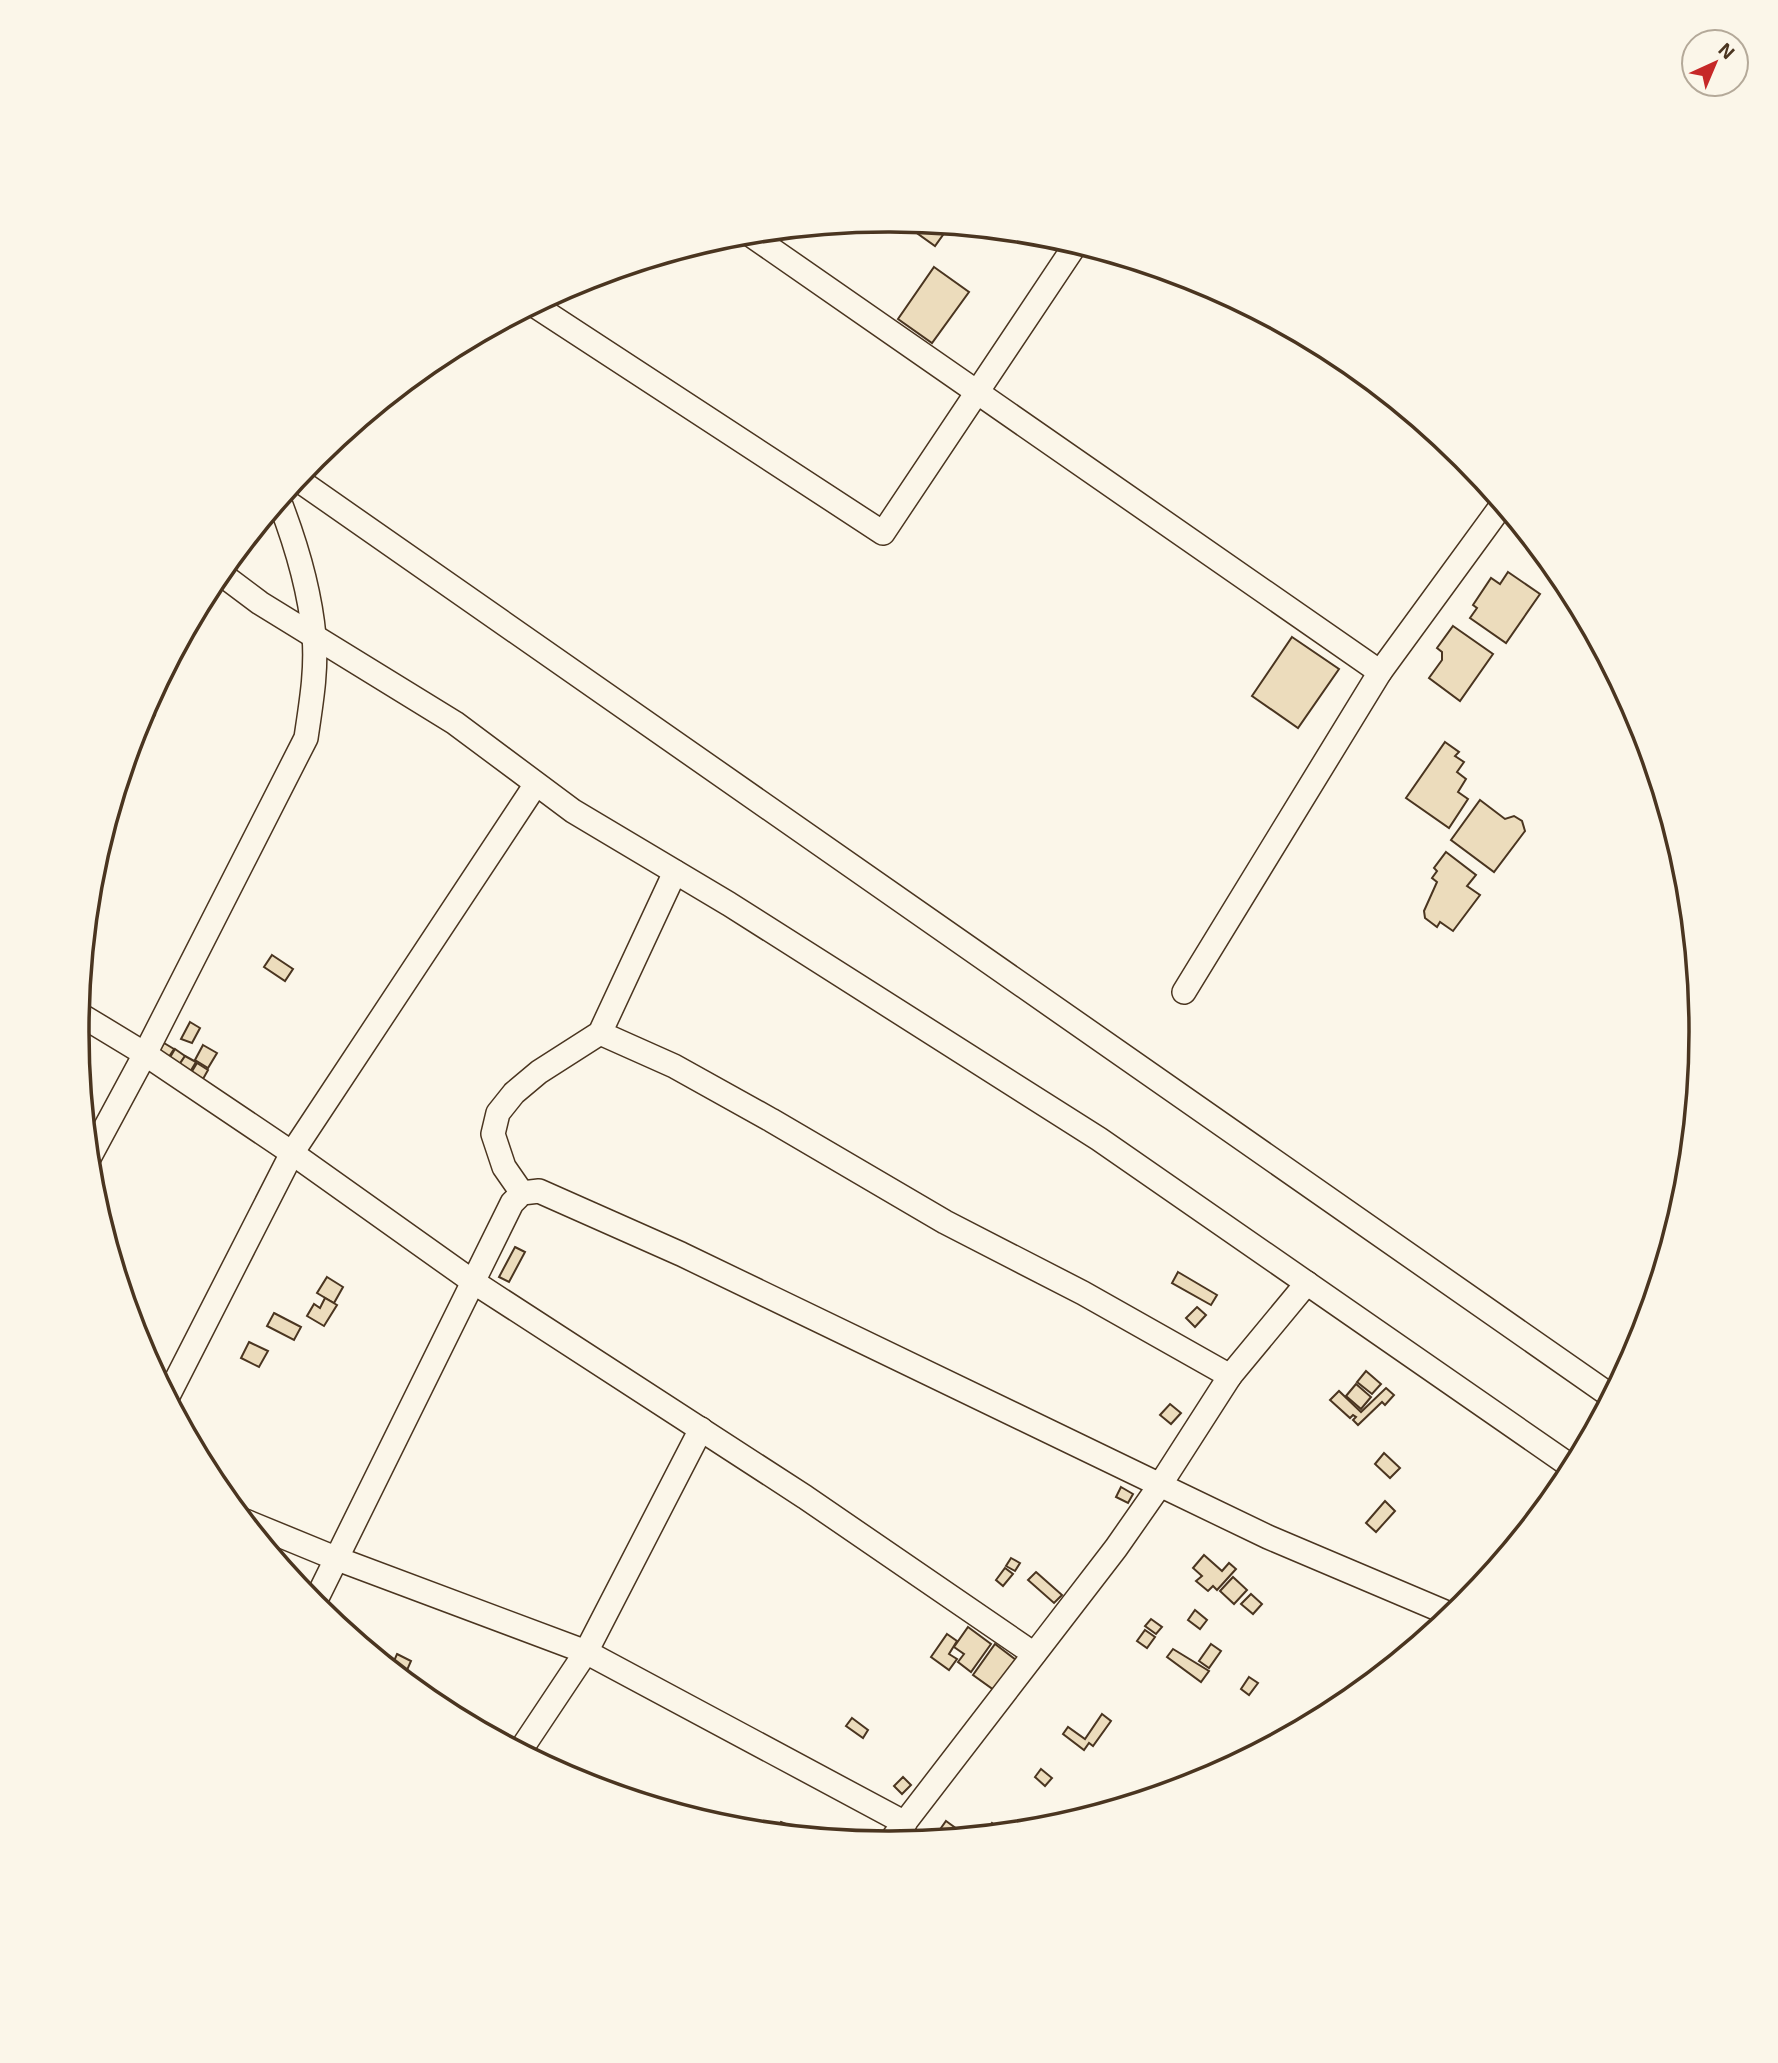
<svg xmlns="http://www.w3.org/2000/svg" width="1778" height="2063" font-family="'Exo 2',sans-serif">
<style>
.building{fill:#ecdcbc;stroke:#4a3520;stroke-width:2}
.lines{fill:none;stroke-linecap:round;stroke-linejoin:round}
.minor-casing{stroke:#4a3520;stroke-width:26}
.minor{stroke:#fbf6e9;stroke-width:23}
.rim{fill:none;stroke:#4a3520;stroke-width:3.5}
</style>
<rect width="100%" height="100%" fill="#fbf6e9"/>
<!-- building -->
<g class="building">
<path d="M900,221L950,225L935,246Z"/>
<path d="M934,267L969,292L932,343L898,319Z"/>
<path d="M1508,572L1540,594L1506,643L1470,618L1477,608L1473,605L1491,578L1500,584Z"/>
<path d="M1453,626L1493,654L1460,701L1429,678L1442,660V652L1437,648Z"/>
<path d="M1292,637L1339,669L1298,728L1252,696Z"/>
<path d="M145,708L155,715L145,731L137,727Z"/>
<path d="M1445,742L1459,752L1455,756L1464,762L1457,772L1466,779L1458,792L1468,799L1449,828L1406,798Z"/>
<path d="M1480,800L1505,819L1514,816L1522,821L1525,831L1494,872L1451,840Z"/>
<path d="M1446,852L1476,875L1467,886L1480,895L1453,931L1440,922L1437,927L1425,918L1424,911L1437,882L1432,878L1437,871L1434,868Z"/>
<path d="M272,955L293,969L285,981L264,967Z"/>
<path d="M190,1022L200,1028L192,1043L181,1039Z"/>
<path d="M164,1043L174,1049L165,1063L155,1057Z"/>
<path d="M203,1045L217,1053L208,1068L195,1060Z"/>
<path d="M175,1049L185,1056L179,1065L169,1059Z"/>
<path d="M185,1056L196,1062L190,1072L179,1065Z"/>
<path d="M197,1063L208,1070L203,1079L191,1073Z"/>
<path d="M515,1247L525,1252L509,1282L499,1277Z"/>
<path d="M1178,1272L1217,1295L1211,1305L1172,1283Z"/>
<path d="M327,1277L343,1287L334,1303L317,1293Z"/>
<path d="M325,1298L337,1305L324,1326L307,1316L314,1304L320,1308Z"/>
<path d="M1197,1307L1206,1315L1195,1327L1186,1318Z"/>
<path d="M274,1313L301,1327L294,1340L267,1326Z"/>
<path d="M249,1342L268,1351L259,1367L241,1358Z"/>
<path d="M1366,1371L1381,1384L1372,1394L1357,1382Z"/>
<path d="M1356,1384L1371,1397L1361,1409L1346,1396Z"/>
<path d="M1386,1388L1394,1395L1385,1405L1382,1402L1358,1425L1353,1420L1356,1417L1353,1415L1350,1418L1330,1400L1339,1391L1361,1412Z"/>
<path d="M1170,1404L1181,1413L1171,1424L1160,1415Z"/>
<path d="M1384,1453L1400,1468L1390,1478L1375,1464Z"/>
<path d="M1121,1487L1133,1494L1128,1503L1116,1497Z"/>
<path d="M1385,1501L1395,1511L1376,1532L1366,1523Z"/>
<path d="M1204,1555L1222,1571L1229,1563L1236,1569L1217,1590L1213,1586L1208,1591L1196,1581L1202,1576L1193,1568Z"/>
<path d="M1011,1558L1020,1563L1015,1571L1006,1566Z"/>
<path d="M1005,1568L1013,1574L1003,1586L996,1580Z"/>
<path d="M1036,1572L1062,1595L1054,1603L1028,1580Z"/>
<path d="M1233,1577L1247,1590L1234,1604L1220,1591Z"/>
<path d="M1251,1594L1262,1604L1253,1614L1241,1604Z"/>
<path d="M1195,1610L1207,1620L1200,1629L1188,1620Z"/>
<path d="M1151,1619L1162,1627L1156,1634L1145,1626Z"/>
<path d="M968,1627L991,1644L971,1672L958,1662L964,1654L954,1647Z"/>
<path d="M1145,1630L1155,1637L1147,1648L1137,1641Z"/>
<path d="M947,1634L957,1641L949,1654L957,1659L949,1670L931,1657Z"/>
<path d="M995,1644L1016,1660L994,1690L973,1675Z"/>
<path d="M1211,1644L1221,1651L1209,1668L1199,1661Z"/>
<path d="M1173,1649L1209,1671L1201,1682L1167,1657Z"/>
<path d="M397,1654L411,1661L404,1677L391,1668Z"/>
<path d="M1249,1677L1258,1683L1249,1695L1241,1689Z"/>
<path d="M1102,1714L1111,1721L1093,1746L1089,1743L1084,1750L1063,1734L1068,1727L1085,1739Z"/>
<path d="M852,1718L868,1730L863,1738L846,1726Z"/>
<path d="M1041,1769L1052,1778L1045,1786L1035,1777Z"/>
<path d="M903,1777L911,1785L902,1794L894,1786Z"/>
<path d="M946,1821L957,1829L952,1836L941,1828Z"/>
<path d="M781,1822L793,1827L790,1834L777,1831Z"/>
<path d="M992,1823L1001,1830L999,1833L986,1832Z"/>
</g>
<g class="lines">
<!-- minor casing -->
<g class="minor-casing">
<g id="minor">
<path d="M748,233L1380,672"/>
<path d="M534,305L883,533L1076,244"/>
<path d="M297,479L1611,1396"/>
<path d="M220,573L260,603L455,723L573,811L729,904L1099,1139L1572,1467"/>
<path d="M1184,992L1380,672L1502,505"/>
<path d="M79,1014L145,1054L292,1153L472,1281L805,1497L1034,1654"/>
<path d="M600,1033L674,1066L771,1120L945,1222L1083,1293L1230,1376"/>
<path d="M89,1158L145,1054L306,738C311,704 317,670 314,636C310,592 295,541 279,500"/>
<path d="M522,1193L504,1167L493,1134L498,1113L514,1093L539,1072L600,1033L675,872"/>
<path d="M168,1396L292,1153L536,784"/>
<path d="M245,1521L335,1558L586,1652L905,1823"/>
<path d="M314,1604L512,1203L522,1193L539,1191L681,1254L1160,1485L1230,1376L1307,1283"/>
<path d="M520,1751L586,1652L701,1429"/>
<path d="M889,1843L1116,1548L1160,1485L1268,1537L1452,1615"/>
</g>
</g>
<!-- minor -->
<use href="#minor" class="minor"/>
</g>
<!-- crop -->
<path d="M0 0H1778V2063H0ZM888 232H890A799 799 0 0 1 1689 1031V1032A799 799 0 0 1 890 1831H888A799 799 0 0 1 89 1032V1031A799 799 0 0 1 888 232Z" fill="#fbf6e9" fill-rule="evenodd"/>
<path class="rim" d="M888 232H890A799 799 0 0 1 1689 1031V1032A799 799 0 0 1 890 1831H888A799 799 0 0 1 89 1032V1031A799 799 0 0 1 888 232Z"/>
<!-- north arrow -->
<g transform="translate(1715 63) rotate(44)"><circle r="33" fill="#fbf6e9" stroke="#b4a999" stroke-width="2"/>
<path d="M0-5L12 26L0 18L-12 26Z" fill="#c62828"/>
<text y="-10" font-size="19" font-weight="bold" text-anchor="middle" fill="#4a3520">N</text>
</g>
</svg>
